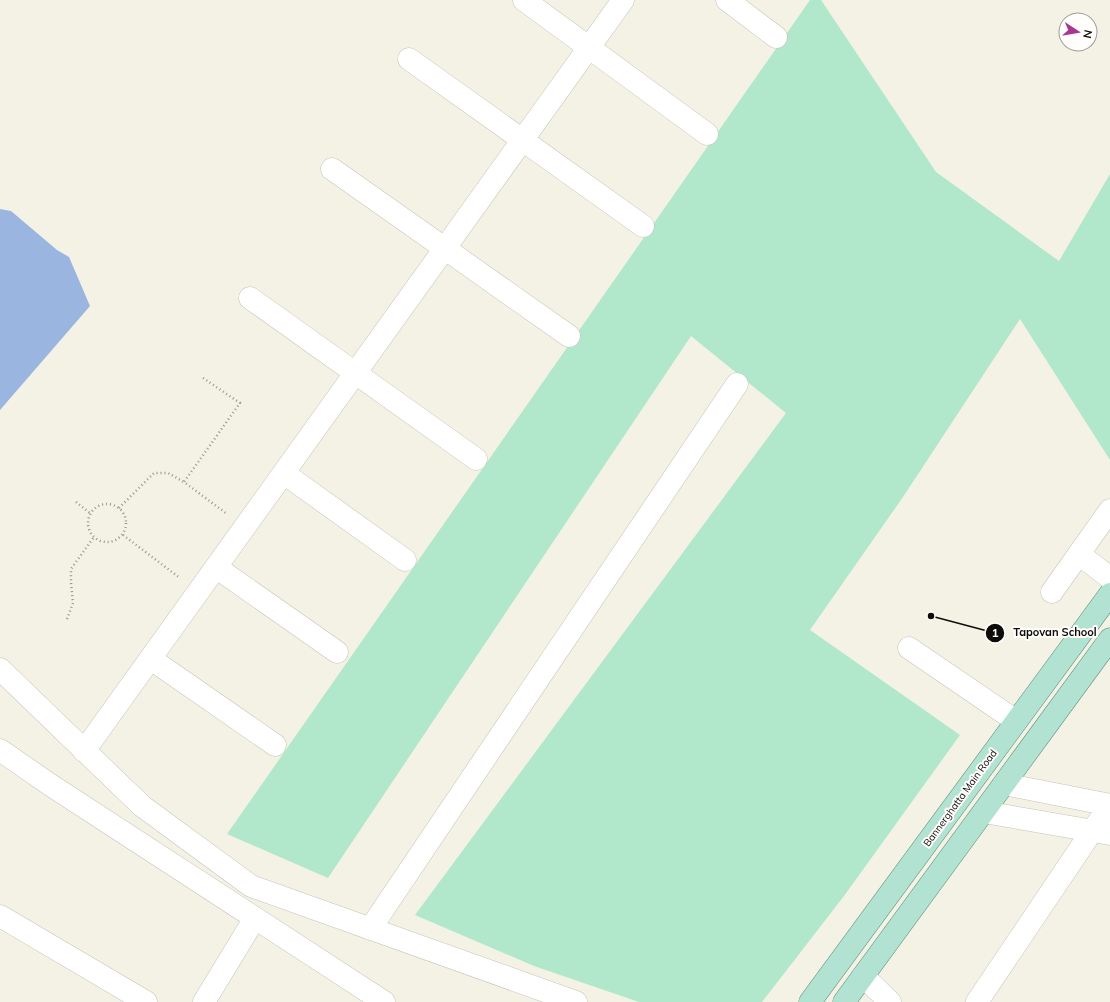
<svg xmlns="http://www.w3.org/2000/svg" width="1110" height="1002" font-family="Mulish,sans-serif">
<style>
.green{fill:#b1e7cb}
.water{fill:#9ab5e0}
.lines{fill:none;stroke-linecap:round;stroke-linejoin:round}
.minor-casing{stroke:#c5c3b6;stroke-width:23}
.major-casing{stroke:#578b76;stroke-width:23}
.path{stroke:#97958c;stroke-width:2.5;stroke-dasharray:1 3;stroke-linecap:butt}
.minor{stroke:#fff;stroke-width:22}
.major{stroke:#b2e2d1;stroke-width:22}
.labels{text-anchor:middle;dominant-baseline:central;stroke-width:4;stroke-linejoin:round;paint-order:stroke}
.street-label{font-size:10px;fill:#0d0c08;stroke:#fffefc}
.leader{fill:none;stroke:#0d0c08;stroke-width:1.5}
.callout-dot{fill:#0d0c08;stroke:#fffefc;stroke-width:1.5}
.mark-label{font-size:12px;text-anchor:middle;font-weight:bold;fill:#fff}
.callout-label{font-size:11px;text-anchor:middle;font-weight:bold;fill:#0d0c08;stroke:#fffefc;stroke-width:4;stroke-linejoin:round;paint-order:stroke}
</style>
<rect width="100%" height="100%" fill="#f4f2e5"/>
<!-- green -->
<path class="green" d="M810,0H821L936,172L1059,261L1110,174V460L1020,319L903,497L810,630L960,735L844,896L762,1002H639L534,966L415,915L786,413L691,336L328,878L227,834Z"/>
<!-- water -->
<path class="water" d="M0,209L11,211L57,250L69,257L90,306L0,410Z"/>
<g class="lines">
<!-- minor casing -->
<g class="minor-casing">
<g id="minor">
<path d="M524,0L707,134"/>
<path d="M727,0L776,37"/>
<path d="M409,59L643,226"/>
<path d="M332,169L569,336"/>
<path d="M250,298L476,459"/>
<path d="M285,474L405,560"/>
<path d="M1079,554L1110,578"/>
<path d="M217,568L337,652"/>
<path d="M1052,592L1110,510"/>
<path d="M909,648L1016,721"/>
<path d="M151,659L275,745"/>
<path d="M0,669L142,806L251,886L576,1002"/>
<path d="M0,750L49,784L384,1002"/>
<path d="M84,751C264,501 443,250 623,0"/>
<path d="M1004,784L1110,805"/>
<path d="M984,812L1110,834"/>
<path d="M0,916L146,1002"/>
<path d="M370,929L737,384"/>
<path d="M863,976L890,1002"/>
<path d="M204,1002L255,918"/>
<path d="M977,1002L1092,831L1110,806"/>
</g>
</g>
<!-- major casing -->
<g class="major-casing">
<g id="major">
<path d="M810,1002L1110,594"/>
<path d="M844,1002L1110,639"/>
</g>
</g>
<!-- path -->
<g class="path">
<path d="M203,378L240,403L184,482L227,514"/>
<path d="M76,502L91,514"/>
<circle cx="107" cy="523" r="19"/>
<path d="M119,508L154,473H168L184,482"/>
<path d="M123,535L180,578"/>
<path d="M67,619L73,603L71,583V569L94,537"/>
</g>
<!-- minor -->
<use href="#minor" class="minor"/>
<!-- major -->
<use href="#major" class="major"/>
</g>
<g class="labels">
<!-- street labels -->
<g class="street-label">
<text transform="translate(960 798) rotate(-54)">Bannerghatta Main Road</text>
</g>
</g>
<!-- callouts -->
<path class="leader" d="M931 616L995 633"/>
<g class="callout-dot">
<circle cx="931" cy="616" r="4"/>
<circle cx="995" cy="633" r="10"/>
</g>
<g class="mark-label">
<text x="995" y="637">1</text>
</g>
<g class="callout-label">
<text x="1055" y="636">Tapovan School</text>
</g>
<!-- north arrow -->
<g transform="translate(1078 32) rotate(102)"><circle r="19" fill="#fffefc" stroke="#9e9d9a"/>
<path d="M0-3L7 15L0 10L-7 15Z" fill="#a83792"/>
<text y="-6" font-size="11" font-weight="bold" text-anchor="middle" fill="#0d0c08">N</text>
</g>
</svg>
